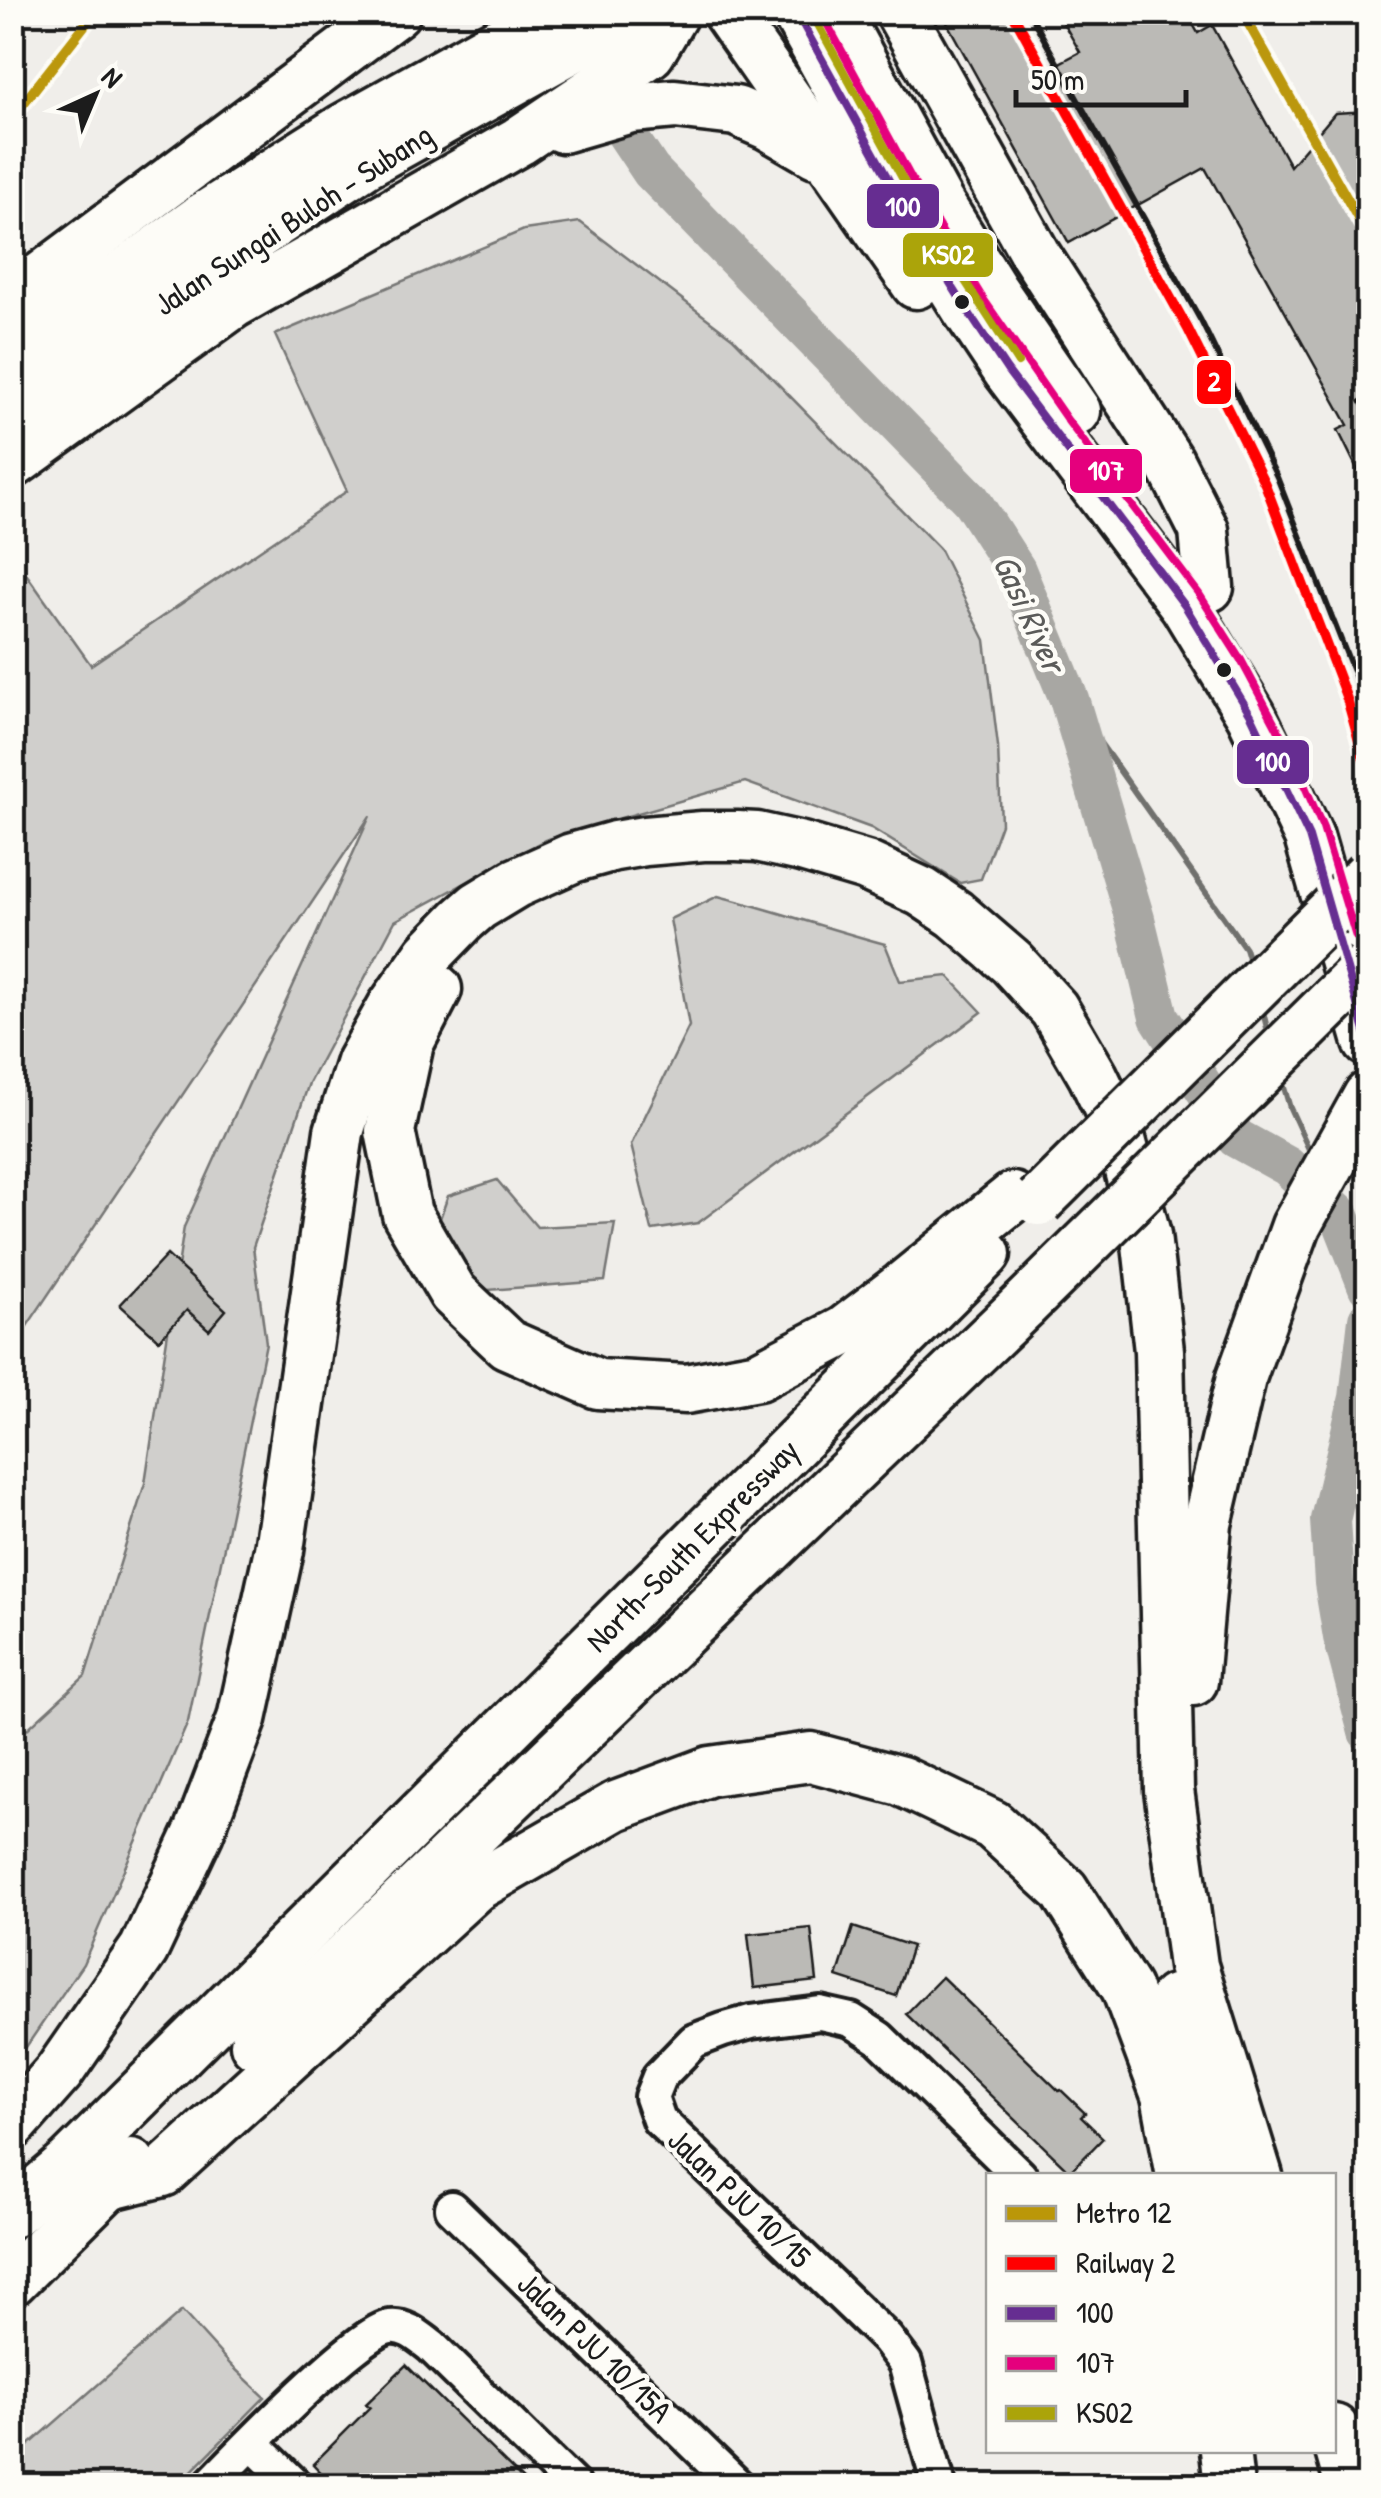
<svg xmlns="http://www.w3.org/2000/svg" width="1381" height="2498" font-family="'Patrick Hand',sans-serif">
<style>
.green{fill:#d0cfcc;stroke:#767674;stroke-width:2.5}
.lines{fill:none;stroke-linecap:round;stroke-linejoin:round}
.stream{stroke:#706f6d;stroke-width:6}
.river{stroke:#a8a7a3;stroke-width:40}
.building{fill:#bbbab6;stroke:#1c1c1c;stroke-width:2.5}
.minor-casing{stroke:#1c1c1c;stroke-width:40}
.highway-casing{stroke:#1c1c1c;stroke-width:55}
.minor{stroke:#fdfcf7;stroke-width:32}
.highway{stroke:#fdfcf7;stroke-width:48}
.rail{stroke:#1c1c1c;stroke-width:6}
.highway-bridge-casing{stroke:#1c1c1c;stroke-width:55;stroke-linecap:butt}
.highway-bridge{stroke:#fdfcf7;stroke-width:48}
.bus-1-casing{stroke:#fdfcf7;stroke-width:15}
.bus-2-casing{stroke:#fdfcf7;stroke-width:15}
.bus-3-casing{stroke:#fdfcf7;stroke-width:15}
.bus-1{stroke:#662d91;stroke-width:8}
.bus-2{stroke:#e5007d;stroke-width:8}
.bus-3{stroke:#aba40a;stroke-width:8}
.rail-1-casing{stroke:#fdfcf7;stroke-width:18}
.rail-1{stroke:#f00;stroke-width:10}
.metro-1-casing{stroke:#fdfcf7;stroke-width:18}
.metro-1{stroke:#bb9708;stroke-width:10}
.bus-dot{fill:#1c1c1c;stroke:#fdfcf7;stroke-width:4}
.labels{text-anchor:middle;dominant-baseline:central;stroke-width:9;stroke-linejoin:round;paint-order:stroke}
.street-label{font-size:32px;fill:#1c1c1c;stroke:#fdfcf7}
.water-label{font-size:35px;font-style:italic;fill:#5b5b59;stroke:#fdfcf7}
.line-badge{stroke:#fdfcf7;stroke-width:4}
.badge-label{font-size:28px;text-anchor:middle;font-weight:bold;fill:#fff}
</style>
<rect width="100%" height="100%" fill="#f0eeea"/>
<filter id="ink" filterUnits="userSpaceOnUse"><feTurbulence type="fractalNoise" baseFrequency=".01" numOctaves="2"/><feDisplacementMap in="SourceGraphic" scale="20" xChannelSelector="R" yChannelSelector="G"/><feConvolveMatrix kernelMatrix="1 2 1 2 8 2 1 2 1" color-interpolation-filters="sRGB"/></filter>
<g filter="url(#ink)">
<!-- green -->
<g class="green">
<path d="M580,222L733,338L939,548L985,640L998,746L1001,824L981,879L960,883L871,828L745,782L545,840L395,921L309,1083L253,1247L266,1343L188,1722L83,1964L13,2066V1742L85,1676L145,1483L184,1227L370,816L13,1347L12,554L91,665L347,491L275,335L524,230Z"/>
<path d="M718,896C774,910 829,929 885,944L900,981L948,976L982,1012L698,1223L652,1230L631,1145L689,1026L670,919Z"/>
<path d="M497,1180L537,1227L615,1223L605,1281L475,1291L438,1224L448,1196Z"/>
<path d="M182,2311L231,2365L265,2397L178,2485H13V2459Z"/>
</g>
<g class="lines">
<!-- stream -->
<g class="stream">
<path d="M1069,699L1245,948L1251,968"/>
<path d="M1261,1004L1269,1036"/>
<path d="M1281,1077L1290,1108L1313,1158"/>
</g>
<!-- river -->
<g class="river">
<path d="M597,90L651,171L971,500L1016,570L1069,699L1135,919L1159,1017L1236,1138L1287,1166L1339,1213L1368,1287"/>
<path d="M1368,1319L1359,1398L1330,1520L1334,1583L1343,1637L1368,1732"/>
</g>
</g>
<!-- building -->
<g class="building">
<path d="M941,12H1014L1046,70L1080,52L1057,12H1186L1198,33L1212,25L1290,166L1335,113L1368,111V396L1359,401L1368,416V491L1338,430L1348,425L1205,168L1069,243Z"/>
<path d="M167,1255L226,1310L209,1330L187,1310L159,1340L120,1305Z"/>
<path d="M853,1927L912,1946L896,1996L837,1977Z"/>
<path d="M811,1928L817,1981L754,1988L748,1934Z"/>
<path d="M942,1977L1059,2091L1061,2090L1085,2113L1081,2117L1103,2138L1070,2172L906,2014Z"/>
<path d="M406,2365L529,2486H334L313,2464L370,2407L366,2404Z"/>
</g>
<g class="lines">
<!-- minor casing -->
<g class="minor-casing">
<g id="minor">
<path d="M452,2208L738,2486"/>
<path d="M252,2443L296,2486"/>
<path d="M209,2486C237,2457 359,2330 390,2327C406,2325 419,2337 431,2346L574,2486"/>
<path d="M939,2486L905,2363L887,2339L659,2120L651,2097L659,2077L694,2041L723,2030L751,2022L820,2013L851,2020L879,2038L1020,2176"/>
</g>
</g>
<!-- highway casing -->
<g class="highway-casing">
<g id="highway">
<path d="M727,12L916,284"/>
<path d="M796,12L912,222L967,310L1007,370L1185,606L1251,715L1309,837L1368,1042"/>
<path d="M835,12L939,203L993,290L1076,411"/>
<path d="M900,12L1035,254L1169,461L1204,530L1209,587"/>
<path d="M562,128L631,108L675,104L736,111L768,125L816,153"/>
<path d="M12,299L396,12"/>
<path d="M12,355L202,218L344,128L553,12"/>
<path d="M12,413L227,255L364,164L637,12"/>
<path d="M12,464L233,304L519,141L650,53L672,16V12"/>
<path d="M437,989L409,1043L390,1131L407,1214L453,1293L507,1344L598,1384L686,1389L758,1376L844,1331L903,1286L1013,1197"/>
<path d="M1193,1681L1207,1524L1241,1378L1296,1226L1368,1096"/>
<path d="M1174,1999L1210,2144L1211,2176"/>
<path d="M255,2044L1024,1305"/>
<path d="M12,2125L59,2072L144,1949L199,1832L242,1719L279,1550L339,1132L361,1062L392,1007L429,954L462,920L478,906L516,883L572,858L615,846L645,841L703,836H737L757,837L802,847L866,866L922,892L955,914L1012,963L1054,1009L1093,1076L1118,1128L1146,1235L1159,1351L1169,1790L1193,1966L1258,2176"/>
<path d="M107,2186L163,2172L475,1887L616,1806L710,1771L811,1757L901,1781L993,1825L1064,1890L1126,1988L1166,2095L1181,2176"/>
<path d="M12,2213L70,2163L986,1254"/>
<path d="M12,2281L131,2163"/>
<path d="M1334,2429L1350,2486"/>
<path d="M1225,2450L1229,2486"/>
</g>
</g>
<!-- minor -->
<use href="#minor" class="minor"/>
<!-- highway -->
<use href="#highway" class="highway"/>
<!-- rail -->
<path class="rail" d="M1029,12L1201,321L1277,477L1363,696L1368,716"/>
<!-- highway-bridge casing -->
<g class="highway-bridge-casing">
<g id="highway-bridge">
<path d="M1039,1201L1368,875"/>
<path d="M1024,1305L1368,966"/>
</g>
</g>
<!-- highway-bridge -->
<use href="#highway-bridge" class="highway-bridge"/>
<!-- bus-1 casing -->
<g class="bus-1-casing">
<path id="bus-1" d="M796,12L912,222L967,310L1007,370L1185,606L1251,715L1309,837L1368,1042"/>
</g>
<!-- bus-2 casing -->
<g class="bus-2-casing">
<path id="bus-2" d="M824,18L928,209L982,297L1068,421L1199,594L1241,660L1290,752L1323,828L1356,937"/>
</g>
<!-- bus-3 casing -->
<g class="bus-3-casing">
<path id="bus-3" d="M811,12L923,216L1018,363"/>
</g>
<!-- bus-1 -->
<use href="#bus-1" class="bus-1"/>
<!-- bus-2 -->
<use href="#bus-2" class="bus-2"/>
<!-- bus-3 -->
<use href="#bus-3" class="bus-3"/>
<!-- rail-1 casing -->
<g class="rail-1-casing">
<path id="rail-1" d="M1012,12L1188,329L1265,484L1347,699L1368,773"/>
</g>
<!-- rail-1 -->
<use href="#rail-1" class="rail-1"/>
<!-- metro-1 casing -->
<g class="metro-1-casing">
<g id="metro-1">
<path d="M1242,12L1368,236"/>
<path d="M12,118L95,12"/>
</g>
</g>
<!-- metro-1 -->
<use href="#metro-1" class="metro-1"/>
</g>
</g>
<!-- markers -->
<g class="bus-dot">
<circle cx="962" cy="302" r="9"/>
<circle cx="1224" cy="670" r="9"/>
</g>
<g class="labels">
<!-- street labels -->
<g class="street-label">
<text transform="translate(293 219) rotate(-33)">Jalan Sungai Buloh - Subang</text>
<text transform="translate(692 1545) rotate(-45)">North–South Expressway</text>
<text transform="translate(740 2198) rotate(44)">Jalan PJU 10/15</text>
<text transform="translate(595 2347) rotate(44)">Jalan PJU 10/15A</text>
</g>
<!-- water labels -->
<g class="water-label">
<text transform="translate(1030 613) rotate(65)">Gasi River</text>
</g>
</g>
<g class="line-badge">
<rect x="865" y="182" width="76" height="48" rx="10" fill="#662d91"/>
<rect x="901" y="231" width="94" height="48" rx="10" fill="#aba40a"/>
<rect x="1195" y="358" width="38" height="48" rx="10" fill="#f00"/>
<rect x="1068" y="447" width="76" height="48" rx="10" fill="#e5007d"/>
<rect x="1235" y="738" width="76" height="48" rx="10" fill="#662d91"/>
</g>
<g class="badge-label">
<text x="903" y="216">100</text>
<text x="948" y="264">KS02</text>
<text x="1214" y="391">2</text>
<text x="1106" y="480">107</text>
<text x="1273" y="771">100</text>
</g>
<!-- margin -->
<rect width="1381" height="2498" fill="none" stroke="#fdfcf7" stroke-width="50"/>
<rect x="25" y="25" width="1331" height="2448" fill="none" stroke="#1c1c1c" stroke-width="4" filter="url(#ink)"/>
<!-- legend -->
<rect x="986" y="2173" width="350" height="280" fill="#fdfcf7" stroke="#a3a29f" stroke-width="2.5"/>
<rect x="1006" y="2206" width="50" height="15" fill="#bb9708" stroke="#a3a29f" stroke-width="2.5"/>
<text x="1076" y="2223" font-size="30" fill="#1c1c1c">Metro 12</text>
<rect x="1006" y="2256" width="50" height="15" fill="#ff0000" stroke="#a3a29f" stroke-width="2.5"/>
<text x="1076" y="2273" font-size="30" fill="#1c1c1c">Railway 2</text>
<rect x="1006" y="2306" width="50" height="15" fill="#662d91" stroke="#a3a29f" stroke-width="2.5"/>
<text x="1076" y="2323" font-size="30" fill="#1c1c1c">100</text>
<rect x="1006" y="2356" width="50" height="15" fill="#e5007d" stroke="#a3a29f" stroke-width="2.5"/>
<text x="1076" y="2373" font-size="30" fill="#1c1c1c">107</text>
<rect x="1006" y="2406" width="50" height="15" fill="#aba40a" stroke="#a3a29f" stroke-width="2.5"/>
<text x="1076" y="2423" font-size="30" fill="#1c1c1c">KS02</text>
<!-- north arrow -->
<g transform="translate(95 95) rotate(44)" stroke="#fdfcf7" stroke-width="8" paint-order="stroke">
<path d="M0-8L18 38L0 25L-18 38Z" fill="#1c1c1c"/>
<text y="-15" font-size="28" font-weight="bold" text-anchor="middle" fill="#1c1c1c">N</text>
</g>
<!-- scale -->
<path d="M1016 90v15h170v-15" fill="none" stroke="#1c1c1c" stroke-width="5"/>
<text x="1031" y="90" font-size="30" fill="#1c1c1c" stroke="#fdfcf7" stroke-width="8" paint-order="stroke">50 m</text>
</svg>
